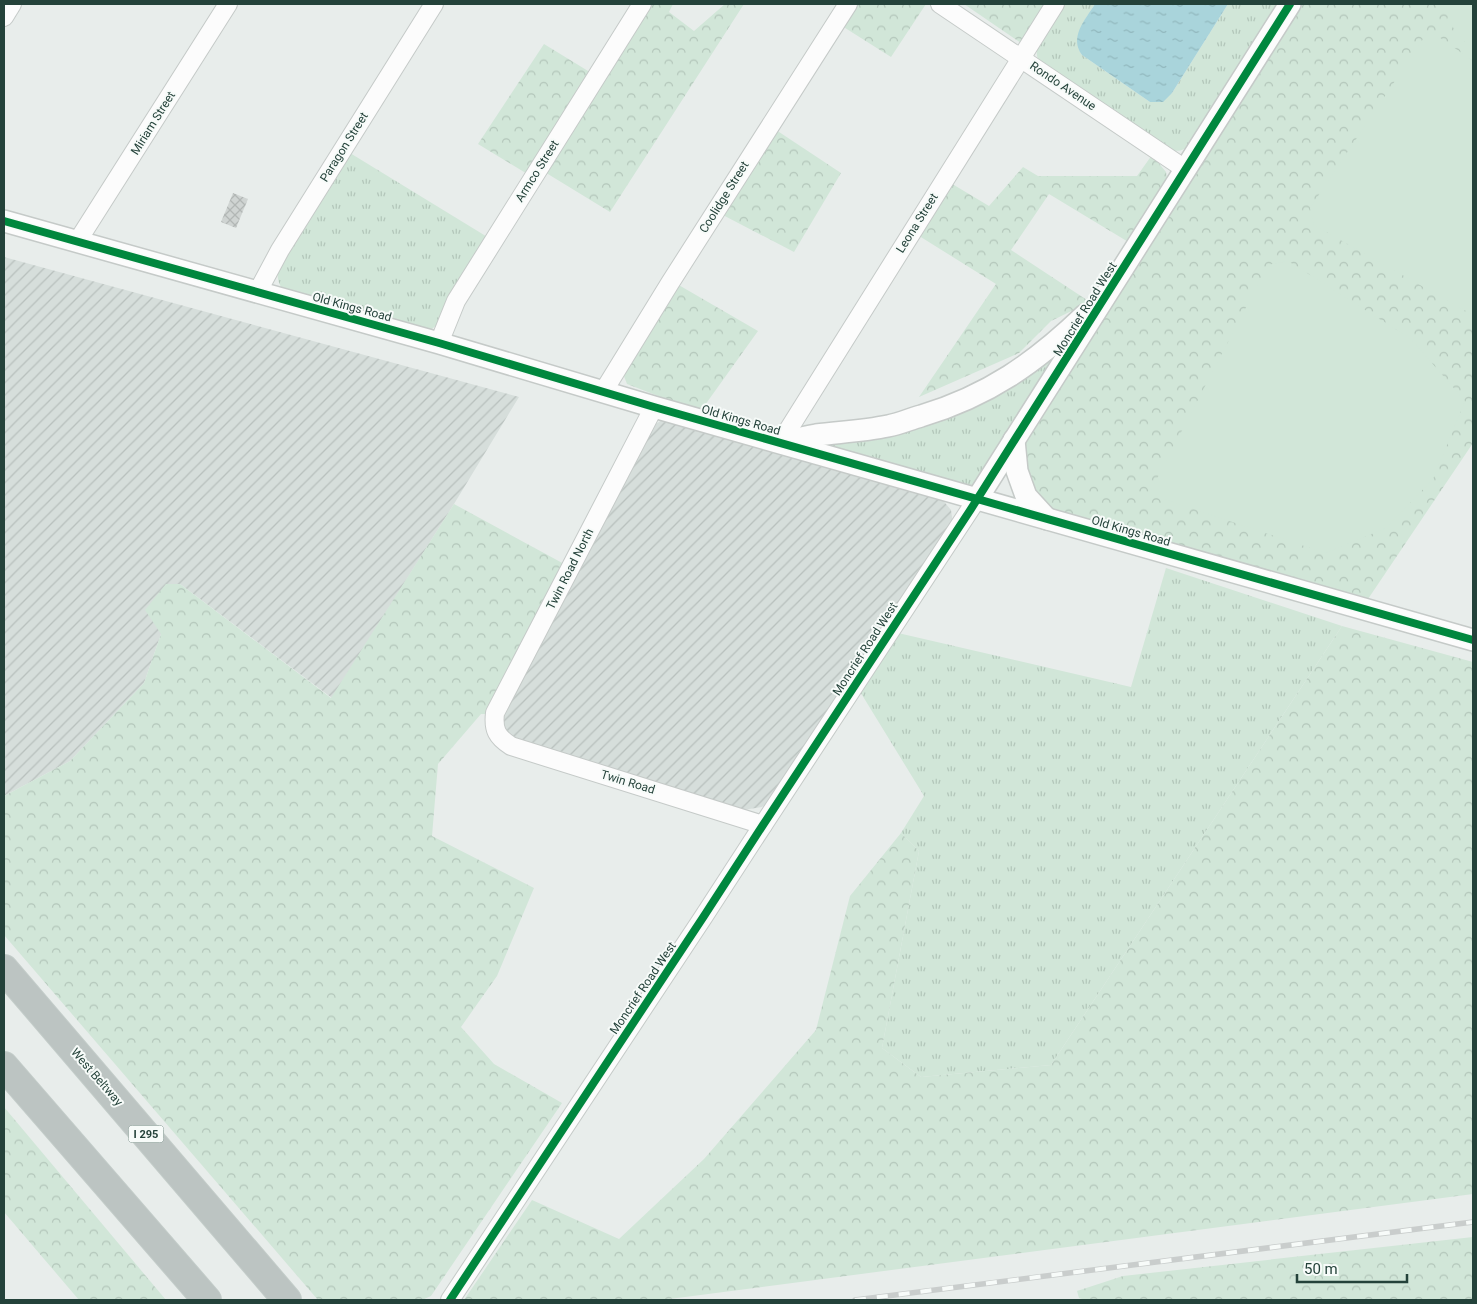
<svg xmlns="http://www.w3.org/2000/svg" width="1477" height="1304" font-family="Roboto,sans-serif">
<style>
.industrial{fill:url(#industrial-furrows)}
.grass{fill:url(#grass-tufts)}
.forest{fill:url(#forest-crowns)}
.pitch{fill:#d1e6d8}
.water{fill:url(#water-ripples)}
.building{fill:url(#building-cross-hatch)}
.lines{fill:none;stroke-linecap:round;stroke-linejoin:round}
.minor-casing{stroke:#c5cac8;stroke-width:20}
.tertiary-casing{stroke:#c5cac8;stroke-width:24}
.motorway-casing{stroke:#c3ccc9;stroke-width:30}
.minor{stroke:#fcfcfc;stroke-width:18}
.tertiary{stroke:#fcfcfc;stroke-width:21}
.motorway{stroke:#bcc4c2;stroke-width:28}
.rail-casing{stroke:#c9cdcc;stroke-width:5.5}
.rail{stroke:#f7fbf9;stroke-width:4;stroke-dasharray:11;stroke-linecap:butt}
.cycleway-casing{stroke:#f7fbf9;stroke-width:11}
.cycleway{stroke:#00873e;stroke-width:8}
.labels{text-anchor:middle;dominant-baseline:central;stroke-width:4;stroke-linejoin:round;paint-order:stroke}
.shield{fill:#f7fbf9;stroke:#637a73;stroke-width:1}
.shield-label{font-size:11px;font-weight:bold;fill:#24423a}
.street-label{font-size:12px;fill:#24423a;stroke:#f7fbf9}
</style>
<defs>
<pattern id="industrial-furrows" width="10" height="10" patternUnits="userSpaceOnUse" patternTransform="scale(1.25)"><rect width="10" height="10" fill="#d6dedb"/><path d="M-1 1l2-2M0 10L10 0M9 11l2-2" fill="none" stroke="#b8c0bd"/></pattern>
<pattern id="grass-tufts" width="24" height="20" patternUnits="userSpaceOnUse" patternTransform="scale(1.25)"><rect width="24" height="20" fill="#d1e6d8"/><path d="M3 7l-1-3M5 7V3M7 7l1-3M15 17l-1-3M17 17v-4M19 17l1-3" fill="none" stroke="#b3c6ba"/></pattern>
<pattern id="forest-crowns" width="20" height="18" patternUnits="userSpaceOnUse" patternTransform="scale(1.25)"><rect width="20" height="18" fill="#d1e6d8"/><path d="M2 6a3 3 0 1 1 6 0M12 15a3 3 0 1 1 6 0" fill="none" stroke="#b3c6ba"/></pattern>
<pattern id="water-ripples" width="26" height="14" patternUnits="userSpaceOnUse" patternTransform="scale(1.25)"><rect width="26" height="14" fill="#a9d4db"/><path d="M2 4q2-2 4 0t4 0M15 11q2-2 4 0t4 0" fill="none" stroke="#91b7bd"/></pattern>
<pattern id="building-cross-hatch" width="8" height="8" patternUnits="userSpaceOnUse" patternTransform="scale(1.25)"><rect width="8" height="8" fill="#cfd4d2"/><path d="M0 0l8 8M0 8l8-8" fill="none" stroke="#b2b7b5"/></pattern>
</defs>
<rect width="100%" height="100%" fill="#e8edeb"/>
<!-- industrial -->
<g class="industrial">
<path d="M4,257L519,397L454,504L332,698L180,584H166L161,634L144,683L70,761L4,796Z"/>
<path d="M664,419L941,498L951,510L953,524L772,800L762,807L743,810L514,739L503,727L504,707L652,426Z"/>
</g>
<!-- grass -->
<g class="grass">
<path d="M1060,4H1095C1086,18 1070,39 1082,55L1150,102L1172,93L1228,4H1281L1193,143C1183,152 1177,152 1164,149L1040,65C1029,43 1049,22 1060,4Z"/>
<path d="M350,153L489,238L437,325L429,331L286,295C276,281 276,275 281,259Z"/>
<path d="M1068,339L981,480L972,486L959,487L815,445L894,431Z"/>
<path d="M1166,568L1342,626L1051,1065L921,1077L882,1048L919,851L901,833L924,796L859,690L898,633L1131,687Z"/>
</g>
<!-- forest -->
<g class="forest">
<path d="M653,4H673L669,12L694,31L725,4H744L610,212L543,171Z"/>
<path d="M858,4H926L891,57L842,26Z"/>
<path d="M964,4H1048L1021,43Z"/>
<path d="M1299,4H1473V443L1366,602L1055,512L1038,498L1025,474L1023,454L1030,429Z"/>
<path d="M544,44L593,74L529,175L478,144Z"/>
<path d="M773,128L841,173L794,252L719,213Z"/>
<path d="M1152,155L1166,172L1168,183L1130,243L1049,194L1011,250L1090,302L1051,321L1019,353L919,397L996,284L916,234L949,182L989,206L1023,167L1038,176H1137Z"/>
<path d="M677,284L758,331L700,412L627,384L622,371Z"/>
<path d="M454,504L566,565L488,714H481L438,764L432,836L534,888L497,976L461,1027L494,1064L562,1103L431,1296L422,1300H318L4,935V796L70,761L144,683L161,634L145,610L166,584H180L331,698Z"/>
<path d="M1342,626L1473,662V1194L662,1300H464L532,1200L619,1239L704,1159L816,1030L850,896L901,833L919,851L882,1048L921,1077L1051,1065Z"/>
<path d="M4,1107L166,1300H79L4,1212Z"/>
<path d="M1473,1237V1300H1085L1079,1298L1077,1291L1123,1276Z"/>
</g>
<!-- pitch -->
<g class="pitch">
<path d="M1451,4H1473V52L1447,20Z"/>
<path d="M1429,30L1473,61V315L1314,225L1310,208Z"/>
<path d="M1288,261L1411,339L1465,401L1433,479L1386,528L1325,553L1149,494L1268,265Z"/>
</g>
<!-- water -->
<path class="water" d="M1095,4H1228L1172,93L1163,102H1150L1082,55C1069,37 1085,20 1095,4Z"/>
<!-- building -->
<path class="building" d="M233,193L248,199L236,228L221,222Z"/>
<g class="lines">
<!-- minor casing -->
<g class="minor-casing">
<g id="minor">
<path d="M940,4L1185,169"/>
<path d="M4,17L12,4"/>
<path d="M77,242L228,4"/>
<path d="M257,293L280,250L434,4"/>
<path d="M439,343L456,301L642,4"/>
<path d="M603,392L670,283L848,4"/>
<path d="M654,407L495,713C493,730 497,737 511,746L763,825"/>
<path d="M780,443L1055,4"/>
<path d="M450,1300L704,916L763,825L977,499"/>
</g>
</g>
<!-- tertiary casing -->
<g class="tertiary-casing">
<g id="tertiary">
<path d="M4,221L439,343L654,407L1473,640"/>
<path d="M1014,440L1017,471L1026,496L1047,519"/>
<path d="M782,443C793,440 804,437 816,435C840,432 864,431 888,426C899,424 910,419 921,416C988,396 1035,363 1085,315"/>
<path d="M977,499L1290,4"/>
</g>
</g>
<!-- motorway casing -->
<g class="motorway-casing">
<g id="motorway">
<path d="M4,969L287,1300"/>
<path d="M4,1066L207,1300"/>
</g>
</g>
<!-- minor -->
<use href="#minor" class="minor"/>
<!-- tertiary -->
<use href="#tertiary" class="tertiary"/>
<!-- motorway -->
<use href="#motorway" class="motorway"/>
<!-- rail casing -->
<g class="rail-casing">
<path id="rail" d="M855,1300L1473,1222"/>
</g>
<!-- rail -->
<use href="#rail" class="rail"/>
<!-- cycleway casing -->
<g class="cycleway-casing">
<g id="cycleway">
<path d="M4,221L439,343L654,407L1473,640"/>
<path d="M450,1300L704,916L763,825L971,509L1290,4"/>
</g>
</g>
<!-- cycleway -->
<use href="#cycleway" class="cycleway"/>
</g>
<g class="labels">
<!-- shield labels -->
<rect class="shield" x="128.5" y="1125.5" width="35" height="17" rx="4"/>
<g class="shield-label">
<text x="146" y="1134">I 295</text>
</g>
<!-- street labels -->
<g class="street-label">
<text transform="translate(1063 86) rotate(34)">Rondo Avenue</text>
<text transform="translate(153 123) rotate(-58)">Miriam Street</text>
<text transform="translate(344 147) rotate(-58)">Paragon Street</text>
<text transform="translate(537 171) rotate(-58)">Armco Street</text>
<text transform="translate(724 197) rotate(-58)">Coolidge Street</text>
<text transform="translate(917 223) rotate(-58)">Leona Street</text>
<text transform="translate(352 307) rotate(15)">Old Kings Road</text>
<text transform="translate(1085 309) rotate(-58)">Moncrief Road West</text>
<text transform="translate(741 420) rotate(16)">Old Kings Road</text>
<text transform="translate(1131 531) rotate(16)">Old Kings Road</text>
<text transform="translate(570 569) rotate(-63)">Twin Road North</text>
<text transform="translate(865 649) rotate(-57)">Moncrief Road West</text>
<text transform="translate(628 782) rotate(17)">Twin Road</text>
<text transform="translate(643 988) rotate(-56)">Moncrief Road West</text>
<text transform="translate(97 1077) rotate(49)">West Beltway</text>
</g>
</g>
<!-- border -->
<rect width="1477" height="1304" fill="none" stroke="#24423a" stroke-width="10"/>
<!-- scale -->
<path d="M1297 1274v8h110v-8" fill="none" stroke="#24423a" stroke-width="2.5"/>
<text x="1304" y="1274" font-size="15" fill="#24423a" stroke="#f7fbf9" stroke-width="4" paint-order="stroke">50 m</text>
</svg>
